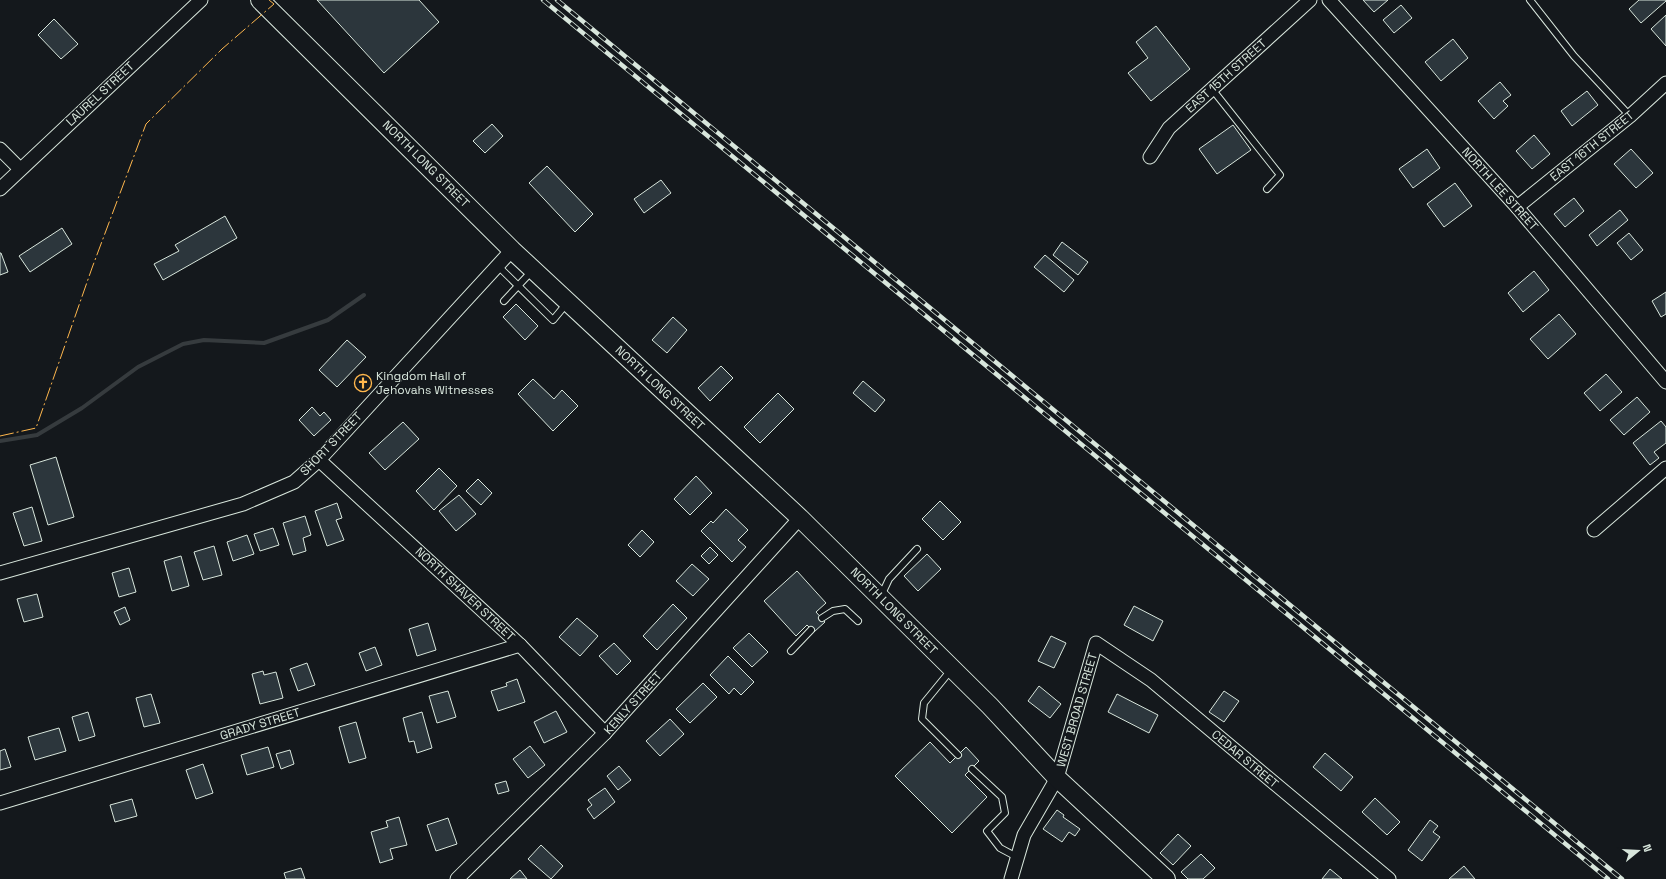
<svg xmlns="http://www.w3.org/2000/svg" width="1666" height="879" font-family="'Space Grotesk',sans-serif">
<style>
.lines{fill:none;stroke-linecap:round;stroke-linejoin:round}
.stream{stroke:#363b3e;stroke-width:4}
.building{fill:#2c363c;stroke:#d8e6dc}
.lane-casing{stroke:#d8e6dc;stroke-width:8}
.street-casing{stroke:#d8e6dc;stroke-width:15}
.secondary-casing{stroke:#d8e6dc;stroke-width:20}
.lane{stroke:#14181c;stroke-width:6}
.street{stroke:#14181c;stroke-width:13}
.secondary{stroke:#14181c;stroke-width:18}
.rail-casing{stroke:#d8e6dc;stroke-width:4.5}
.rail{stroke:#14181c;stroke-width:3;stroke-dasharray:9;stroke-linecap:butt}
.power{stroke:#ffb74d;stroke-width:1;stroke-dasharray:14 3 2 3;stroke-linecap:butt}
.labels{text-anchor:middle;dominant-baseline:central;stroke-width:3;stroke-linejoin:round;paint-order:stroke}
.street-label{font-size:12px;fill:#d8e6dc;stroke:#14181c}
.poi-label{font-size:12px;fill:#d8e6dc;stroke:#14181c;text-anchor:start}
</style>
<rect width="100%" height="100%" fill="#14181c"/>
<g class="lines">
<!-- stream -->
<path class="stream" d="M0,441L37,435L82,408L138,367L183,344L204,340L264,343L328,320L364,295"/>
</g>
<!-- building -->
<g class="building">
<path d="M317,0H419L439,22L384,73Z"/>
<path d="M1363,0H1388L1374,12Z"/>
<path d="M1639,0H1666V1L1641,23L1629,9Z"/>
<path d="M1401,5L1412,18L1394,33L1383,20Z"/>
<path d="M1666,15V46L1651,29Z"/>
<path d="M54,19L78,44L61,59L38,35Z"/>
<path d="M1156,26L1190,69L1151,101L1128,73L1148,58L1136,42Z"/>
<path d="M1453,39L1468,58L1441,81L1425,62Z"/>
<path d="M1500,82L1511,95L1503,101L1508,106L1494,119L1478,101Z"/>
<path d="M1587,91L1598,105L1572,126L1561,111Z"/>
<path d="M492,124L503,136L485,153L473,141Z"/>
<path d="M1233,125L1251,150L1217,174L1199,149Z"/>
<path d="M1534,135L1550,154L1532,169L1516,151Z"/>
<path d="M1427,149L1440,168L1413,188L1399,169Z"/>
<path d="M1631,149L1653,173L1636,188L1614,164Z"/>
<path d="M547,166L593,214L575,232L529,183Z"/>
<path d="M661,180L671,193L644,213L634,199Z"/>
<path d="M1455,183L1472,206L1444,227L1427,204Z"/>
<path d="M1574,198L1584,211L1565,227L1554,214Z"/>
<path d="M1620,210L1628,220L1597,246L1589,235Z"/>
<path d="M225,216L237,238L163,280L154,264L179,251L175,245Z"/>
<path d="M62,228L72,244L30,272L19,256Z"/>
<path d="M1629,233L1643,250L1631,260L1617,243Z"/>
<path d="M1062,242L1088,262L1078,275L1053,255Z"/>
<path d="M0,253H1L8,272L0,275Z"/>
<path d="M1045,255L1074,280L1064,292L1034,267Z"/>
<path d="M1534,271L1549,290L1523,312L1508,293Z"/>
<path d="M1666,292V314L1661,317L1652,301Z"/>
<path d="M516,304L538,326L525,340L503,317Z"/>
<path d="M1559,314L1576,334L1548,359L1530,339Z"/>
<path d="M673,317L687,330L667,353L652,340Z"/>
<path d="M347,340L366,357L337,387L319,370Z"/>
<path d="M721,366L733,378L710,401L698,388Z"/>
<path d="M1606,374L1622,392L1600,411L1584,393Z"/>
<path d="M533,379L554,399L562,390L578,406L553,431L518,394Z"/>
<path d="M863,381L885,400L875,412L853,393Z"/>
<path d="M778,393L794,409L760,443L744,427Z"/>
<path d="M1637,397L1650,412L1624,435L1610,420Z"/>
<path d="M312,407L320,416L324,412L331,420L314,436L299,420Z"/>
<path d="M1661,421L1666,427V443L1654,452L1659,458L1650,465L1633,443Z"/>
<path d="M403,422L419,439L385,470L369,453Z"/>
<path d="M56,457L74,517L48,525L30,465Z"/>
<path d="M439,468L457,486L434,510L416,491Z"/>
<path d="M696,476L712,493L690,515L674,499Z"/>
<path d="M478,479L492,493L481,505L466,491Z"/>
<path d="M459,495L476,514L456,531L439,511Z"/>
<path d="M940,501L961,522L943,540L922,519Z"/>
<path d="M337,503L342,518L336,520L344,540L327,546L315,511Z"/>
<path d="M32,507L42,541L24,546L13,513Z"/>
<path d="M726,509L748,530L738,540L746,547L732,562L701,531L711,521L713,523Z"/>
<path d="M305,516L311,535L303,538L306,551L293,555L283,523Z"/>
<path d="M273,528L279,545L260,551L254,534Z"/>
<path d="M642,530L654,542L640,557L628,545Z"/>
<path d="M247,535L254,554L233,561L227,542Z"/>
<path d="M214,546L222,575L203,580L194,552Z"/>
<path d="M710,547L718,555L709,564L701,556Z"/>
<path d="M927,554L941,569L918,591L904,576Z"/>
<path d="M181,556L189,586L172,591L164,561Z"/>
<path d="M692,564L709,579L693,596L676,581Z"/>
<path d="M129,568L136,592L119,597L112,573Z"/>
<path d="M797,571L826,603L816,612L825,622L814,632L807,625L796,636L764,601Z"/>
<path d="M37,594L43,617L24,622L17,599Z"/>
<path d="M673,604L687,618L657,650L643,636Z"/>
<path d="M1134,606L1163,621L1153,641L1124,625Z"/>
<path d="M125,607L130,620L120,625L114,612Z"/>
<path d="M577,618L598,636L580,656L559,637Z"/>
<path d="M428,623L436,650L417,656L409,629Z"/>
<path d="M749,633L768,652L752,667L733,648Z"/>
<path d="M1051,636L1066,643L1054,668L1038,661Z"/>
<path d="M614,643L631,661L617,675L599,656Z"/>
<path d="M375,647L382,665L366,671L359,653Z"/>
<path d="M728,656L754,682L741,695L734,688L729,694L710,675Z"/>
<path d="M307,663L315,685L298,691L290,669Z"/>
<path d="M263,671L264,675L276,672L283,698L260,704L252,674Z"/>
<path d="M517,679L525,702L498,711L491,691L507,686L506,683Z"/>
<path d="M703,683L717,697L690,723L676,709Z"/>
<path d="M1039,686L1061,704L1050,718L1028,701Z"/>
<path d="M448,691L456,717L437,723L429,696Z"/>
<path d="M1224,691L1239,701L1224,722L1209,712Z"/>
<path d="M151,694L160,723L144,727L136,698Z"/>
<path d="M1117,694L1158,715L1149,733L1108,712Z"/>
<path d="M556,711L567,732L544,743L534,722Z"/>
<path d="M88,712L95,736L79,741L72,717Z"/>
<path d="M422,712L432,748L417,753L414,741L409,742L403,718Z"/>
<path d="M670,719L684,734L660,756L646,741Z"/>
<path d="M356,722L366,758L349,763L339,727Z"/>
<path d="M59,728L66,751L35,760L28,737Z"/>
<path d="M930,742L950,763L966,747L979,761L965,775L987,797L952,833L895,776Z"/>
<path d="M530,746L545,765L528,778L513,759Z"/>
<path d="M268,747L274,767L247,775L241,755Z"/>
<path d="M5,749L11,767L0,770V751Z"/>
<path d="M290,750L294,764L281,769L276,754Z"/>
<path d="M1325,753L1353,777L1341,791L1313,767Z"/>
<path d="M203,764L213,793L196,799L186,770Z"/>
<path d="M619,766L631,780L618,790L607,776Z"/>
<path d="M506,781L509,791L498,794L495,784Z"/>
<path d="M605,788L615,802L594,819L587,809L592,805L588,800Z"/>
<path d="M1375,798L1400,822L1387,835L1362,812Z"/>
<path d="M132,799L137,816L115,822L110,805Z"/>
<path d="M1057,810L1064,815L1063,817L1080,829L1075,836L1069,832L1062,842L1043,829Z"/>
<path d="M399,817L407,845L390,849L393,859L380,863L371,832L388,827L386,821Z"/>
<path d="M448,818L457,844L436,851L427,825Z"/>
<path d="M1430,820L1438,826L1433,832L1440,837L1422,861L1408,850Z"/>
<path d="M1178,834L1191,846L1173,865L1160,853Z"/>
<path d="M541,845L563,866L551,879L528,859Z"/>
<path d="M1201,854L1215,868L1203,879H1188L1181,872Z"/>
<path d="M1464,866L1475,879H1449Z"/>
<path d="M301,868L305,879H286L284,873Z"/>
<path d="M1330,869L1342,879H1322Z"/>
<path d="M520,870L527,879H510Z"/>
</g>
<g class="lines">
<!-- lane casing -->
<g class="lane-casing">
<g id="lane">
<path d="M1530,0L1574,56L1630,116"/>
<path d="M1212,89L1280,175L1267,189"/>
<path d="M497,265L553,320L567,303"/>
<path d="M504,301L532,271"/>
<path d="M881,596L889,579L917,549"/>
<path d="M822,618L833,611L845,609L858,621"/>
<path d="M791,651L811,630"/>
<path d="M951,670L924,703L922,719L958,755"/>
<path d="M972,769L1002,797L1005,813L987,831L1000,848L1017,857"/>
</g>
</g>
<!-- street casing -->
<g class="street-casing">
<g id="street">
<path d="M1329,0L1517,207L1666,382"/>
<path d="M0,149L20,169"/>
<path d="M1150,157L1169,128L1310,0"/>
<path d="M0,189L201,0"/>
<path d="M1517,207L1630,116L1666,83"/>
<path d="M319,460L520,645L605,733"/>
<path d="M1594,530L1666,468"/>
<path d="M0,573L243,504L294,482L319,460L512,250"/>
<path d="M0,803L520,645"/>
<path d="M457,879L605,733L800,518"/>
<path d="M1011,879L1024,835L1057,778L1096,643L1151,680L1389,879"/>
</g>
</g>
<!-- secondary casing -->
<g class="secondary-casing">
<path id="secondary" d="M260,0L512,250L800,518L990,706L1057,778L1166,879"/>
</g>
<!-- lane -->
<use href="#lane" class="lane"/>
<!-- street -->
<use href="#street" class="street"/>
<!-- secondary -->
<use href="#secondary" class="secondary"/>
<!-- rail casing -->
<g class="rail-casing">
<g id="rail">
<path d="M543,0L1608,879"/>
<path d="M557,0L1622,879"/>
</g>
</g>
<!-- rail -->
<use href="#rail" class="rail"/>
<!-- power -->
<path class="power" d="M0,436L36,428L92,268L146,124L222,49L274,4L269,0"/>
</g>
<!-- icons -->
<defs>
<g id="church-ring" transform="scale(0.9)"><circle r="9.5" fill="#14181c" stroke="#ffb74d" stroke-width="1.5"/><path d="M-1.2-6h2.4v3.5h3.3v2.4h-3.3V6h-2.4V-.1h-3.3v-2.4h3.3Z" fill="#ffb74d"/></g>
</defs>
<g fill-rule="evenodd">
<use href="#church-ring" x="363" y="383"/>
</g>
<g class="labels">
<!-- street labels -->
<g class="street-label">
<text transform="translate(1226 76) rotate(-42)">EAST 15TH STREET</text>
<text transform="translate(100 94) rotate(-43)">LAUREL STREET</text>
<text transform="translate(1592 146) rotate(-39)">EAST 16TH STREET</text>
<text transform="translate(426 164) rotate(45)">NORTH LONG STREET</text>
<text transform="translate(1500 189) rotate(48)">NORTH LEE STREET</text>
<text transform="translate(660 388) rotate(43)">NORTH LONG STREET</text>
<text transform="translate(331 444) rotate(-46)">SHORT STREET</text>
<text transform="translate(465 594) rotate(43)">NORTH SHAVER STREET</text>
<text transform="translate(894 611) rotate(45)">NORTH LONG STREET</text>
<text transform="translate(633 703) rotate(-48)">KENLY STREET</text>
<text transform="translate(1077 710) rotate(-74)">WEST BROAD STREET</text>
<text transform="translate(260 724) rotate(-17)">GRADY STREET</text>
<text transform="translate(1245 759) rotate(40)">CEDAR STREET</text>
</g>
<!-- poi labels -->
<g class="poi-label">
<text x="376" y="376">Kingdom Hall of<tspan x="376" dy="14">Jehovahs Witnesses</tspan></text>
</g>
</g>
<!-- north arrow -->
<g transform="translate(1638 851) rotate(72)" stroke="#14181c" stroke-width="3" paint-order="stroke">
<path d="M0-3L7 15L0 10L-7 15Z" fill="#d8e6dc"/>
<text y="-6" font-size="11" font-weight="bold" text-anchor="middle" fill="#d8e6dc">N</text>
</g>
</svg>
